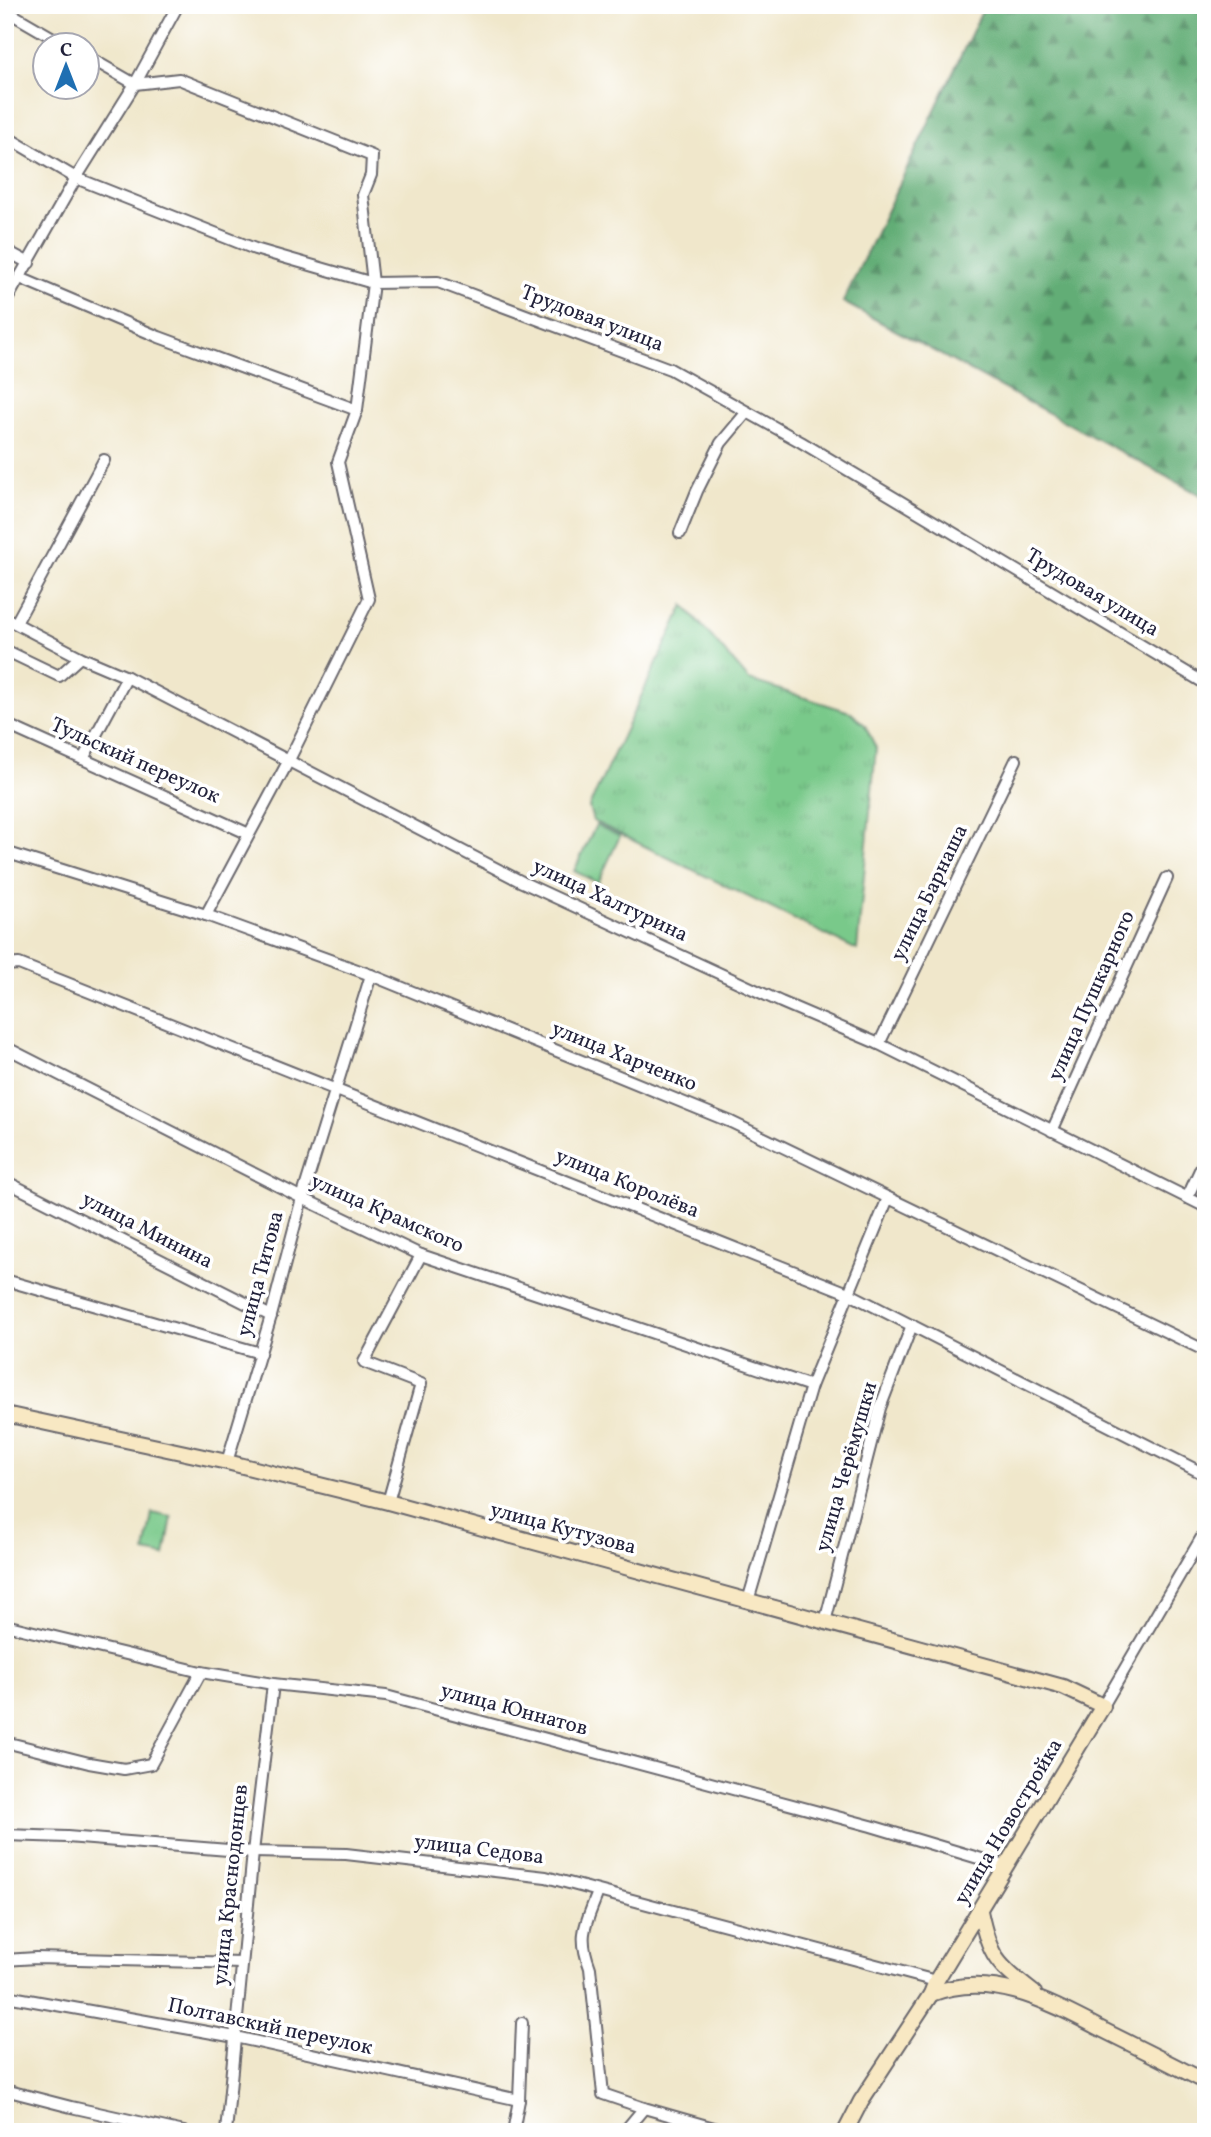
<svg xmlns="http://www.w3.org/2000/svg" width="1211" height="2137" font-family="Vollkorn,serif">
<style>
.grass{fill:url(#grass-tufts);stroke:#4e7662;stroke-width:2}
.forest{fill:url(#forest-firs);stroke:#426858;stroke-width:2}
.garden{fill:#79c98a;stroke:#4e7662;stroke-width:2}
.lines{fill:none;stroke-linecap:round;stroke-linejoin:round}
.minor-casing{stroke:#6a676d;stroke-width:14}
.secondary-casing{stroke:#6a676d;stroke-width:18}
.minor{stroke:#fff;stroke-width:10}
.secondary{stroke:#f8e8c3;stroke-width:14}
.labels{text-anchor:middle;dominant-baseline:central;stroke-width:7;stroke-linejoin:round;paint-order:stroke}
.street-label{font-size:21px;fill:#22223b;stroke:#fff}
</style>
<defs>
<pattern id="grass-tufts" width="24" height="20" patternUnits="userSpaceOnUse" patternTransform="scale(1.75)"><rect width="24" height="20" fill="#79c98a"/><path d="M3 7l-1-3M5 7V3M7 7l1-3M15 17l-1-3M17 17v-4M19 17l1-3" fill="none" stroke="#68ac78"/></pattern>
<pattern id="forest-firs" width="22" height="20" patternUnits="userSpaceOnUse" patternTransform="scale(1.75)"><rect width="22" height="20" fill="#62ad76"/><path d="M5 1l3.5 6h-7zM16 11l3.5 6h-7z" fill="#508c62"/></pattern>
</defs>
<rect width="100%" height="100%" fill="#fff"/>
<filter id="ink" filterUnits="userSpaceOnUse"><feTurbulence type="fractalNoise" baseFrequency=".0143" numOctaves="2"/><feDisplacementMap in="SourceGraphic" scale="14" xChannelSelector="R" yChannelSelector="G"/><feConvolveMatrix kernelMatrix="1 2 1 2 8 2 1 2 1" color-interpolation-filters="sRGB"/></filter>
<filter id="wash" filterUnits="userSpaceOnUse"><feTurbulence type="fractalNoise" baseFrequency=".00686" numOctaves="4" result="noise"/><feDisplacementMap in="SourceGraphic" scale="28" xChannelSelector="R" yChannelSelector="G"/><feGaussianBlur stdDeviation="1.57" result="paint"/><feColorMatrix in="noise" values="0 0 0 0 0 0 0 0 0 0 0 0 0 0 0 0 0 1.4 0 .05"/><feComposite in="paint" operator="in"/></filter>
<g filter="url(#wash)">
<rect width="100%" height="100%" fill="#f0e7cb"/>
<!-- grass -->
<path class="grass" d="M684,605L749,680L850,712L865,725L876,748L857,950L593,821L589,807Z"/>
<!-- forest -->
<path class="forest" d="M985,5H1206V498L843,302Z"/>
<!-- garden -->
<g class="garden">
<path d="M596,825L620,836L598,883L574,871Z"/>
<path d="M152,1513L172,1517L165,1556L145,1552Z"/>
</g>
</g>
<g filter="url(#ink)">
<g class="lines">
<!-- minor casing -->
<g class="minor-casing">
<g id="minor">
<path d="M5,10L67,46"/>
<path d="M5,136L76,178L255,249L373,283L363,195L371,175L372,156L179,79L135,84L88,57"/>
<path d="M5,250L29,263"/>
<path d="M20,278L159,337L357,410L373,283L438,282L670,369L801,442L1206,684"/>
<path d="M5,303L76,178L135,84L178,5"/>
<path d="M680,533L697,491L721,443L747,412"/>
<path d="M5,618L80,657L127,677L522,882L781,1002L879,1044L1206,1207"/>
<path d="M16,623L104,460"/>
<path d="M5,650L59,676L80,657"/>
<path d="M5,724L249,834"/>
<path d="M83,759L127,677"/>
<path d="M5,852L206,915L371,975L731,1122L1206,1351"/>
<path d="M206,915L289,760L369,599L338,462L357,410"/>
<path d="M5,965L19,964L848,1293L1206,1475"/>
<path d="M879,1044L1016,760"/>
<path d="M5,1047L302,1198L421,1255L811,1386"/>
<path d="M1052,1131L1167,878"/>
<path d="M5,1181L271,1316"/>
<path d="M1187,1198L1206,1157"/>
<path d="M5,1280L260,1353"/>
<path d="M227,1462L271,1316L302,1198L371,975"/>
<path d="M388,1502L421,1384L364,1362L421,1255"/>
<path d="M748,1601L811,1386L888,1198"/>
<path d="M825,1622L880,1408L912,1325"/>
<path d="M5,1625L201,1672L273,1684L386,1696L871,1826L1005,1866"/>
<path d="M1103,1706L1206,1530"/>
<path d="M5,1742L89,1763L124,1769L151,1764L201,1672"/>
<path d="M5,1835L67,1837L253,1852L346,1854L546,1877L936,1981"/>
<path d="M598,1892C586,1924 577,1934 590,1968L603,2094L644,2108L728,2132"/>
<path d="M5,1960L36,1958L242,1963"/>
<path d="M12,1997L235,2037L519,2100"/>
<path d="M5,2090L71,2107L184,2132"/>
<path d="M226,2132L253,1852L273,1684"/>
<path d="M513,2132L519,2100L522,2023"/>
<path d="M624,2132L644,2108"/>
</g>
</g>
<!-- secondary casing -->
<g class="secondary-casing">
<g id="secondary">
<path d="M5,1414L227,1462L388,1502L1063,1687L1103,1706L936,1981L931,1994L861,2101L845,2132"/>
<path d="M980,1911C990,1959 997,1964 1034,1993"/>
<path d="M931,1994C994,1969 1054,2005 1109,2033C1141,2049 1174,2065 1206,2082"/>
</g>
</g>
<!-- minor -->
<use href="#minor" class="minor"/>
<!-- secondary -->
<use href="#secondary" class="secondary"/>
</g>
</g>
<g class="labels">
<!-- street labels -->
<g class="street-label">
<text transform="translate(592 319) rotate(21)">Трудовая улица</text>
<text transform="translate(1092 593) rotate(31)">Трудовая улица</text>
<text transform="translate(135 761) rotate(24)">Тульский переулок</text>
<text transform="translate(930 893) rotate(-64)">улица Барнаша</text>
<text transform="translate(610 901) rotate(25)">улица Халтурина</text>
<text transform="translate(1092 996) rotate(-66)">улица Пушкарного</text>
<text transform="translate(624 1057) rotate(22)">улица Харченко</text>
<text transform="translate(627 1184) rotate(22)">улица Королёва</text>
<text transform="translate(387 1214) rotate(24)">улица Крамского</text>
<text transform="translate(147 1231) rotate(27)">улица Минина</text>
<text transform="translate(261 1274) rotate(-75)">улица Титова</text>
<text transform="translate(847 1467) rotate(-74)">улица Черёмушки</text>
<text transform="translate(563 1529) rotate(15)">улица Кутузова</text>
<text transform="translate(514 1710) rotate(15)">улица Юннатов</text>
<text transform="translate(1009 1822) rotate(-59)">улица Новостройка</text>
<text transform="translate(479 1850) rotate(7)">улица Седова</text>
<text transform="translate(231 1885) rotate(-84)">улица Краснодонцев</text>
<text transform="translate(270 2027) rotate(12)">Полтавский переулок</text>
</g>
</g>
<!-- margin -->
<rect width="1211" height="2137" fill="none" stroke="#fff" stroke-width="28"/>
<!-- north arrow -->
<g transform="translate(66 66)"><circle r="33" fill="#ffffff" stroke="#a7a7b1" stroke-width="2"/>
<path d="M0-5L12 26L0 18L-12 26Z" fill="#1f6fb2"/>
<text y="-10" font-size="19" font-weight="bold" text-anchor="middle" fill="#22223b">С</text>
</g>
</svg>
